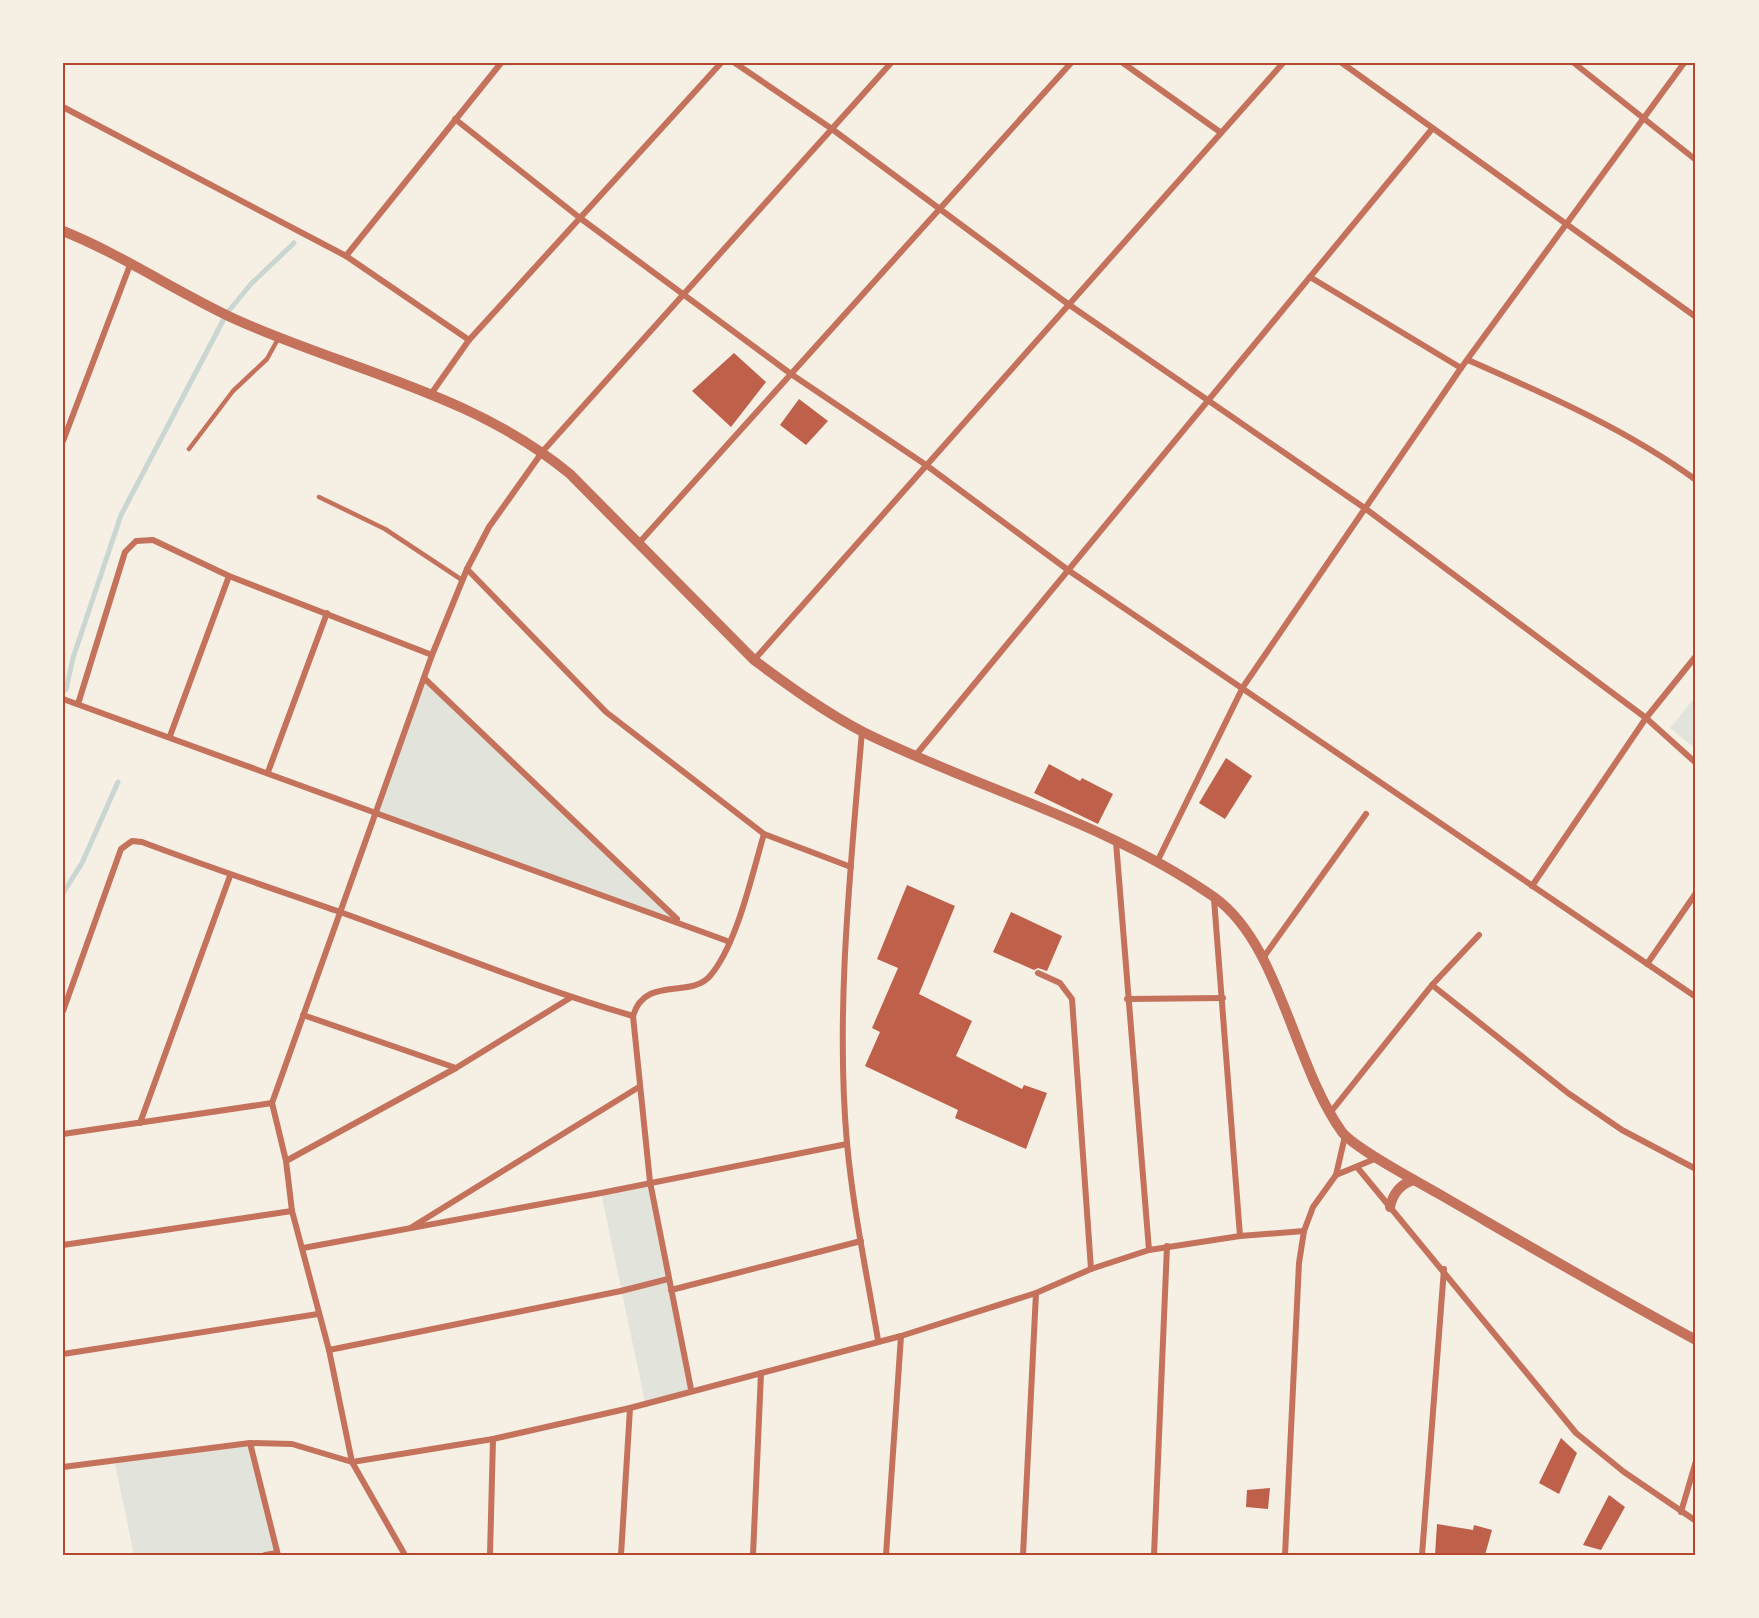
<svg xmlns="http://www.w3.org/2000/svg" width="1759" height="1618" font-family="Mulish,sans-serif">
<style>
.green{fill:#e2e4dc}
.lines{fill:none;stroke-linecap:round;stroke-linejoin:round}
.stream{stroke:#c9d6d2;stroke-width:5}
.building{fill:#bf614a}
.service{stroke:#c5725c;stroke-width:4.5}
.minor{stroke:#c5725c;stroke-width:6}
.tertiary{stroke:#c5725c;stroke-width:10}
.neatline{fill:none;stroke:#b5482f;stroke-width:2}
</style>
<rect width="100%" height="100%" fill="#f6efe4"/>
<!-- green -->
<g class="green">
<path d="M424,678L680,922L376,811Z"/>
<path d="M1696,696V749L1670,728Z"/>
<path d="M650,1182L691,1389L645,1402L601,1193Z"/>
<path d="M250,1443L277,1553L134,1555L114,1459Z"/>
</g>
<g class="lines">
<!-- stream -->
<g class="stream">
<path d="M66,690L73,658L121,515L227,313L251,284L294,243"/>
<path d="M63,893L82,863L118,782"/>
</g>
</g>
<!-- building -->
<g class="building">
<path d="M734,353L766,382L731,427L692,391Z"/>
<path d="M799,399L828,421L806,445L780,425Z"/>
<path d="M1226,758L1252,776L1225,819L1199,803Z"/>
<path d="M1049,764L1080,781L1082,778L1113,794L1098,824L1034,793Z"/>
<path d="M907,885L955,906L919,994L972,1021L956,1056L1022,1089L1024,1085L1047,1093L1026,1149L955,1118L958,1110L865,1066L880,1032L872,1028L898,968L877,959Z"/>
<path d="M1011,912L1062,936L1047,971L1038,968L1034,970L993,952Z"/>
<path d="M1561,1438L1577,1453L1559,1494L1539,1483Z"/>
<path d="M1270,1488L1268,1509L1246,1507L1247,1490Z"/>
<path d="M1609,1495L1625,1507L1601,1550L1583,1545Z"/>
<path d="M1437,1524L1473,1530L1474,1525L1492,1530L1485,1555H1435Z"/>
</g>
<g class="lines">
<!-- service -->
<g class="service">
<path d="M189,449L233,391L267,359L278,339"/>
<path d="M319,497L385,529L462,580"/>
</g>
<!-- minor -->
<g class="minor">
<path d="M735,63L832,129L1068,304L1366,509L1646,718L1696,763"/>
<path d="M1123,63L1220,132"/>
<path d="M1342,63L1696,317"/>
<path d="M1574,63L1696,160"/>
<path d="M63,107L346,256L469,340"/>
<path d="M455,119L580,218L791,374L926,465L1068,570L1696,997"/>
<path d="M346,256L501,63"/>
<path d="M1310,277L1461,368"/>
<path d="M1468,360C1547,395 1626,429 1696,480"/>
<path d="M431,394L469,340L721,63"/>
<path d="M63,441L130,265"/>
<path d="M638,544L1071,63"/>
<path d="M467,569L606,712L764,834L851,867"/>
<path d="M754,660L1283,63"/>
<path d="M424,678L677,919"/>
<path d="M63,699L730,942"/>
<path d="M78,704L125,552L136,541L153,540L229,576L432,655"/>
<path d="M862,731C851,864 835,1011 847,1143C853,1209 867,1275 878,1340"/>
<path d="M170,736L229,576"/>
<path d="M915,756L1432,129"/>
<path d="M268,772L327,613"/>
<path d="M1116,842L1149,1250"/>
<path d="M1157,862L1243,687L1461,368L1684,63"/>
<path d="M1532,886L1646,718L1696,656"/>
<path d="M1214,899L1240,1236"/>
<path d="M1263,958L1366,814"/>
<path d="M1647,964L1696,893"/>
<path d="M1038,973L1060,983L1072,999L1091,1269"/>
<path d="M1432,985L1568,1093L1622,1130L1696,1169"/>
<path d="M1127,999L1223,998"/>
<path d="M63,1011L121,849L132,841L142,842C208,867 274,889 340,912C438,947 533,987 633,1016"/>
<path d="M303,1015L456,1068"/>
<path d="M272,1103L432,655L467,569L489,527L543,451L891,63"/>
<path d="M272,1103L286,1161L292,1211L329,1350L352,1462L405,1555"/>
<path d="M1330,1113L1432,985L1479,935"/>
<path d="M140,1123L230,876"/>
<path d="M63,1134L272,1103"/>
<path d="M286,1161L456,1068L570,998"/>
<path d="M1357,1167L1576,1433L1624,1472L1696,1521"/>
<path d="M1336,1175L1377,1158"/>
<path d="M412,1227L639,1087"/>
<path d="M63,1245L292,1211"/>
<path d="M303,1248L601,1193L847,1144"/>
<path d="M671,1290L861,1241"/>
<path d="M329,1350L621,1291L668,1279"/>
<path d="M63,1354L318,1314"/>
<path d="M691,1389L650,1182L633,1016C645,975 690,999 710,976C737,945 752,874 764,834"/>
<path d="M250,1443L278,1555"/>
<path d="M63,1467L250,1443L292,1444L352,1462L493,1439L630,1408L901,1336L1036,1293L1091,1269L1149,1250L1240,1236L1304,1231"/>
<path d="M1681,1512L1696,1461"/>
<path d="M265,1555L277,1553"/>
<path d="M490,1555L493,1439"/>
<path d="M621,1555L630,1408"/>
<path d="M753,1555L761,1373"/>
<path d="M886,1555L901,1336"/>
<path d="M1023,1555L1036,1293"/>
<path d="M1154,1555L1167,1246"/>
<path d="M1285,1555L1299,1263L1304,1231L1313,1207L1336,1175L1345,1136"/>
<path d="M1422,1555L1444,1269"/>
</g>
<!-- tertiary -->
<g class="tertiary">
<path d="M63,231C123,255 178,293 237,320C349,370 474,394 570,474L754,660C789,686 826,713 865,733C979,789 1108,823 1214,897C1280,944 1293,1064 1342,1132C1354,1148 1418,1182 1439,1194C1524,1243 1609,1293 1696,1340"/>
<path d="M1390,1207C1393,1193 1400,1184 1414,1180"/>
</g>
</g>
<!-- border -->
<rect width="1759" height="1618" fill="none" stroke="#f6efe4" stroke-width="129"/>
<rect x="64" y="64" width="1630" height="1490" class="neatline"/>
</svg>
